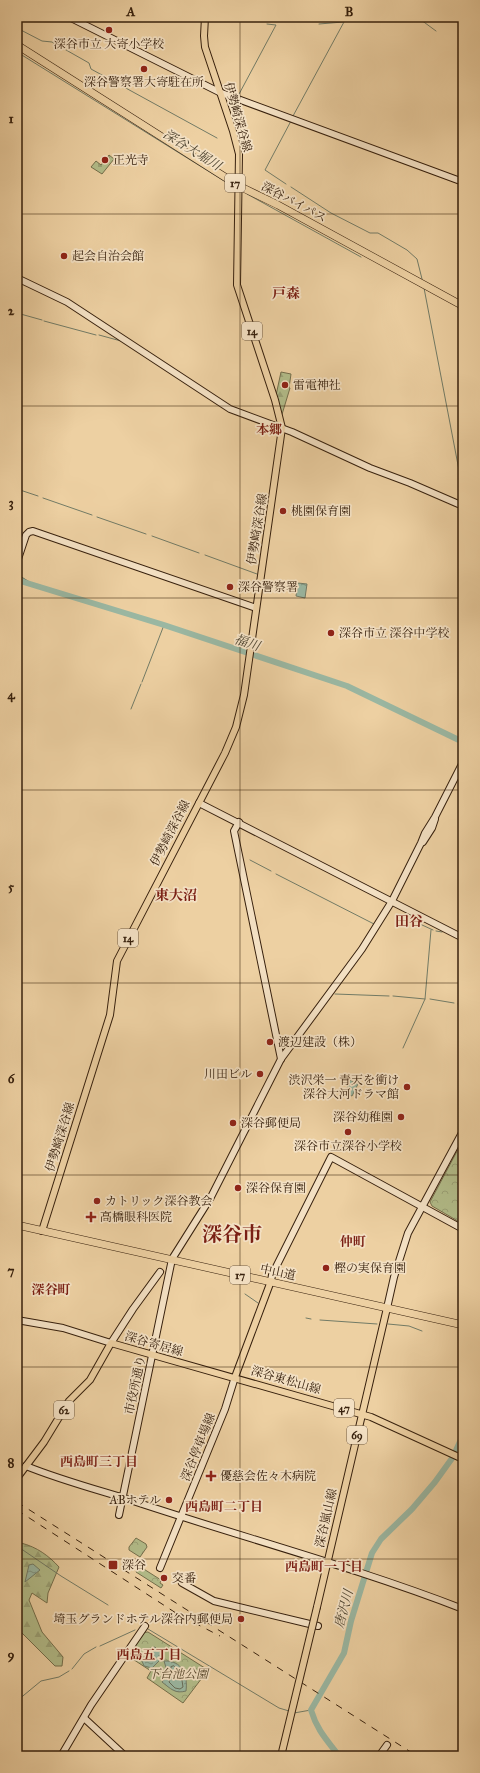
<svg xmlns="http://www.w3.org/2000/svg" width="480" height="1773" font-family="'IM FELL Great Primer','Noto Serif JP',serif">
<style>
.forest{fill:url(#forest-firs);stroke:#746e4b}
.cemetery{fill:url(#cemetery-stones);stroke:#746e4b}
.park{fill:url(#park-crowns);stroke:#746e4b}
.water{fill:url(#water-ripples);stroke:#727b66}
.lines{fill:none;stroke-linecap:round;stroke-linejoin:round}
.shore{stroke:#686c58;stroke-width:1}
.stream{stroke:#727b66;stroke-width:1}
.river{stroke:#9ab7a2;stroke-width:6}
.secondary-casing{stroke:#37200d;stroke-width:8}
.primary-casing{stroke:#37200d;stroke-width:8}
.highway-casing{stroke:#37200d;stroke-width:8}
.secondary{stroke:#f3e0c3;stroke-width:6}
.primary{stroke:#edd0a2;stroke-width:6}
.highway{stroke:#edd0a2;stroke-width:7}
.rail{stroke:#37200d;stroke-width:1;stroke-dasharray:7 7;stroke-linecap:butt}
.primary-bridge-casing{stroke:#37200d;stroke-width:8;stroke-linecap:butt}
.primary-bridge{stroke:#edd0a2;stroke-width:6}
.grid{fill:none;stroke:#37200d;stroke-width:1;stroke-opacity:0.55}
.poi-dot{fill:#8f2418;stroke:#f3e0c3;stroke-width:1.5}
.labels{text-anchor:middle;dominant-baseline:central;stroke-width:3.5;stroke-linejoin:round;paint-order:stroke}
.shield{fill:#f3e0c3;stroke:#6f5a44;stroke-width:1}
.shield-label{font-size:11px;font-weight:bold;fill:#37200d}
.poi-label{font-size:12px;fill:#37200d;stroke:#f3e0c3;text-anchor:start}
.street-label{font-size:12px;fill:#37200d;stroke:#f3e0c3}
.park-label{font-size:12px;font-style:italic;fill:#56472c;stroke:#f3e0c3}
.water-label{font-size:13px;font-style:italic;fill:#504632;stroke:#f3e0c3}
.neighbourhood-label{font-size:13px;font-weight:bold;fill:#7a1f14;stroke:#f3e0c3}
.quarter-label{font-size:14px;font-weight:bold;fill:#7a1f14;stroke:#f3e0c3}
.town-label{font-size:20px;font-weight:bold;fill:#7a1f14;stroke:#f3e0c3}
.neatline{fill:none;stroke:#37200d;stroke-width:1.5}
.grid-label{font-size:13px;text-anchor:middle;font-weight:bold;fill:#37200d}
</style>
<defs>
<pattern id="forest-firs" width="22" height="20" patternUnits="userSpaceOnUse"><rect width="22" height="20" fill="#b2bc89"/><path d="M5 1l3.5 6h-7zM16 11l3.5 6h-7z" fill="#9aa175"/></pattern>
<pattern id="cemetery-stones" width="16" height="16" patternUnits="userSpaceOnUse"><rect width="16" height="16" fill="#b2bc89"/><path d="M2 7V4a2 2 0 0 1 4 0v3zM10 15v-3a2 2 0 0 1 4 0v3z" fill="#9aa175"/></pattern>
<pattern id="park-crowns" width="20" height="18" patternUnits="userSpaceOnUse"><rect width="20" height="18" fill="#b2bc89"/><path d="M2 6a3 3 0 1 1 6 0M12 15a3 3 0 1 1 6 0" fill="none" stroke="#9aa175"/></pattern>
<pattern id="water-ripples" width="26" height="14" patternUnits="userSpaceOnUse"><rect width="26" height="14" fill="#9ab7a2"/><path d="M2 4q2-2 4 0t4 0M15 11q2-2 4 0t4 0" fill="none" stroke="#7e9482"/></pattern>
</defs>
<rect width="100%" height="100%" fill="#edd0a2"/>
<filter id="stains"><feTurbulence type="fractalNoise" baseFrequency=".005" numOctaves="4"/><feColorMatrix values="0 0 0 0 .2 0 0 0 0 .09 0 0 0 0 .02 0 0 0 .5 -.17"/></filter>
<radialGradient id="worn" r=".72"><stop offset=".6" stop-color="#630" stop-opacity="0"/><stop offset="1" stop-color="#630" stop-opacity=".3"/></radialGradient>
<!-- forest -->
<g class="forest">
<path d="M281,372L291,374L289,388H290L280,421L275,400Z"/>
<path d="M21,1543C37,1547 49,1556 59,1567L48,1593L47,1603L32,1593L29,1600L42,1632L63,1657L62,1666H55L17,1628V1546Z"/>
</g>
<!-- cemetery -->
<path class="cemetery" d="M109,155L114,159L102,174L91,167L96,161L101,165Z"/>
<!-- park -->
<g class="park">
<path d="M463,1140V1224L432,1206L430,1202Z"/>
<path d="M136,1538L146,1544L147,1547L140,1557L129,1550V1547Z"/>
<path d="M139,1566L161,1580L160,1583L163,1585L161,1588L136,1572Z"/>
<path d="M148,1632L208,1670L183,1703L147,1678L151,1671L125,1654L140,1633Z"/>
</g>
<!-- water -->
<g class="water">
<path d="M17,575L20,576L36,586L17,582Z"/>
<path d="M298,583L307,584L305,598L296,596Z"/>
<path d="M350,1080L358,1084L352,1096L345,1093Z"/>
<path d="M33,1564L40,1570L25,1582L29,1565Z"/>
<path d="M155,1647L164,1656L152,1668L144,1666L142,1661L148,1649Z"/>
<path d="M164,1661C182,1660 188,1675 186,1691C175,1694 171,1689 162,1682L168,1674Z"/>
</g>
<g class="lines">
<!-- shore -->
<path class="shore" d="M174,1666L181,1674L183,1687L180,1689L175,1688L169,1682L172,1675L171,1667Z"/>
<!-- stream -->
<g class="stream">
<path d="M267,17V20"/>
<path d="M417,17L436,31"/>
<path d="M318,20L319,17"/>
<path d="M319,24L343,22"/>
<path d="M17,28L42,41L52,42L89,63L91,69L217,138"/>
<path d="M17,52L229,184"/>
<path d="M238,96L276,25L267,24"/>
<path d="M293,116L344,22"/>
<path d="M286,184L265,170L291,121"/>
<path d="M291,187L331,213L370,233H378L407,250L417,259L422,279"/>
<path d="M247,194L361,257"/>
<path d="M424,288L463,491"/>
<path d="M17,313L42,320"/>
<path d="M44,321L96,335"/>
<path d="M99,335L121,341"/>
<path d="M17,489L38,496"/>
<path d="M43,498L92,515"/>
<path d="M97,517L146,534"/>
<path d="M152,536L199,553"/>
<path d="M205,555L257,574"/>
<path d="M142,682L164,625"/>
<path d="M131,709L141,684"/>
<path d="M250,860L271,871"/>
<path d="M276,874L374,924"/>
<path d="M409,919L433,930"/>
<path d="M436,931L442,932"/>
<path d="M335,994L389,996"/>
<path d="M393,996L425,999"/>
<path d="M430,999L454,1003"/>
<path d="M458,1004L463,1005"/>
<path d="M403,1048L425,999L431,930"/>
<path d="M245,1294L258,1303"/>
<path d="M306,1318L311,1319"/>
<path d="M320,1320L377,1324"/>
<path d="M388,1324L409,1326L422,1331"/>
<path d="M17,1546L61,1576L108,1605"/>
<path d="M148,1629L279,1708L289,1711"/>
<path d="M100,1646L135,1630"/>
<path d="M72,1669L84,1654L96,1647"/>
<path d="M18,1700L41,1681L59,1677L69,1671"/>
<path d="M294,1713L311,1710"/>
</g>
<!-- river -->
<g class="river">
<path d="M17,580L164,625L347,686L463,742"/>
<path d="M339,1756C326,1739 317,1730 311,1710L344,1653L351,1621L372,1553L381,1539L412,1509L435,1482L453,1457L463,1435"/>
</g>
<!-- secondary casing -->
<g class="secondary-casing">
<g id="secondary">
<path d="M69,17L219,92L463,182"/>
<path d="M17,278L67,302L230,409L292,432L370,468L410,483L463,506"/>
<path d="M17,562L26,535L29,532L33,531L256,608"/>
<path d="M199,803L463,938"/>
<path d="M239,822L234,831L281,1059"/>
<path d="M423,842L432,828L435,819"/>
<path d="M271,1281L272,1275L331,1157L463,1229"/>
<path d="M387,1308L394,1277L408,1233L463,1131"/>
<path d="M17,1320L63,1328L111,1343L133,1309L160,1272"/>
<path d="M26,1466C58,1479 91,1488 124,1498C237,1536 352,1566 463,1609"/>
<path d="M119,1515L172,1259L211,1197L281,1059L362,949L392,901L421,843L425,833L435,817L463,762"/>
<path d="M160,1568L225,1409L235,1377"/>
<path d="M182,1583L214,1601L318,1626"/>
<path d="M84,1718L125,1756"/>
<path d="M61,1756L91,1705L145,1626"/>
<path d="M379,1756L387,1745"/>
</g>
</g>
<!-- primary casing -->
<g class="primary-casing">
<g id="primary">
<path d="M42,1231L110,1015L117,961L225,753L236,727L244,695L282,428L275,400L237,285L239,154L233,131L205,47L204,36L205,17"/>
<path d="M235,1377L271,1281"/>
<path d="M17,1478L44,1442L69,1401L90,1380L111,1343L371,1417L463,1459"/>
<path d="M317,1607L387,1308"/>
</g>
</g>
<!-- highway casing -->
<g class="highway-casing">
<g id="highway">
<path d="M17,45L239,186L278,205L463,306"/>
<path d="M17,1225L463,1325"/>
</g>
</g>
<!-- secondary -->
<use href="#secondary" class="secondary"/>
<!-- primary -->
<use href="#primary" class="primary"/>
<!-- highway -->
<use href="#highway" class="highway"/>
<!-- rail -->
<g class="rail">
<path d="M17,1502L417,1756"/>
<path d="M17,1510L179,1615L220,1636"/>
</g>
<!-- primary-bridge casing -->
<g class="primary-bridge-casing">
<path id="primary-bridge" d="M282,1752L317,1607"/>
</g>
<!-- primary-bridge -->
<use href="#primary-bridge" class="primary-bridge"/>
</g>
<!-- grid -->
<path class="grid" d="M240,17V1756M17,214H463M17,406H463M17,598H463M17,790H463M17,983H463M17,1175H463M17,1367H463M17,1559H463"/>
<!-- markers -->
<g class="poi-dot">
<circle cx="109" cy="30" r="4"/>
<circle cx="144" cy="69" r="4"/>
<circle cx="105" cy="160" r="4"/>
<circle cx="64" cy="256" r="4"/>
<circle cx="285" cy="385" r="4"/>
<circle cx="283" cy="511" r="4"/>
<circle cx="230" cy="587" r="4"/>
<circle cx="331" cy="633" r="4"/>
<circle cx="270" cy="1042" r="4"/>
<circle cx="260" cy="1074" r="4"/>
<circle cx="407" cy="1087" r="4"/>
<circle cx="401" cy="1117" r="4"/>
<circle cx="233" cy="1123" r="4"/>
<circle cx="348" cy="1132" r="4"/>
<circle cx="238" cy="1188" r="4"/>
<circle cx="97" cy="1201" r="4"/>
<path d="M89 1211h4v4h4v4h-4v4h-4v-4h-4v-4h4z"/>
<circle cx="326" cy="1268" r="4"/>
<path d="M209 1470h4v4h4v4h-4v4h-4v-4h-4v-4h4z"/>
<circle cx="169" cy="1500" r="4"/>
<rect x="108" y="1560" width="10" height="10" rx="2"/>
<circle cx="164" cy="1578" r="4"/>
<circle cx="241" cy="1619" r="4"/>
</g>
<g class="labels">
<!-- shield labels -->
<g class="shield">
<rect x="225" y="174" width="20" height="18" rx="3"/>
<rect x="242" y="322" width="20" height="18" rx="3"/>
<rect x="118" y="929" width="20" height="18" rx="3"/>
<rect x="230" y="1266" width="20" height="18" rx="3"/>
<rect x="334" y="1399" width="20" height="18" rx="3"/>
<rect x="54" y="1401" width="20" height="18" rx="3"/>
<rect x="347" y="1426" width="20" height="18" rx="3"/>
</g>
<g class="shield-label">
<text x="235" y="183">17</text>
<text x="252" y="331">14</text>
<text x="128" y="938">14</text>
<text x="240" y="1275">17</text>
<text x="344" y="1408">47</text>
<text x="64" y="1410">62</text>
<text x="357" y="1435">69</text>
</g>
<!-- poi labels -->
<g class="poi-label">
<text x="109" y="44" text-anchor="middle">深谷市立 大寄小学校</text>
<text x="144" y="82" text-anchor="middle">深谷警察署大寄駐在所</text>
<text x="113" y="160">正光寺</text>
<text x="72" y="256">起会自治会館</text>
<text x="293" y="385">雷電神社</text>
<text x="291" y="511">桃園保育園</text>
<text x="238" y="587">深谷警察署</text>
<text x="339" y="633">深谷市立 深谷中学校</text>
<text x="278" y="1042">渡辺建設（株）</text>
<text x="252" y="1074" text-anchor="end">川田ビル</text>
<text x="399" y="1080" text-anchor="end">渋沢栄一 青天を衝け<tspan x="399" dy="14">深谷大河ドラマ館</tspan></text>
<text x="393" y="1117" text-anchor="end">深谷幼稚園</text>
<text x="241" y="1123">深谷郵便局</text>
<text x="348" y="1146" text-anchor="middle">深谷市立深谷小学校</text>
<text x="246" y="1188">深谷保育園</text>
<text x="105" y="1201">カトリック深谷教会</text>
<text x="100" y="1217">高橋眼科医院</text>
<text x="334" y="1268">樫の実保育園</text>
<text x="220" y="1476">優慈会佐々木病院</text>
<text x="161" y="1500" text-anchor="end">ABホテル</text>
<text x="122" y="1565">深谷</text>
<text x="172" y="1578">交番</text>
<text x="233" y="1619" text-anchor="end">埼玉グランドホテル深谷内郵便局</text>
</g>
<!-- street labels -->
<g class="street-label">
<text transform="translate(238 117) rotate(74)">伊勢崎深谷線</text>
<text transform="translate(294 202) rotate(28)">深谷バイパス</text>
<text transform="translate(257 529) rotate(-81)">伊勢崎深谷線</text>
<text transform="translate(170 833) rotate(-63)">伊勢崎深谷線</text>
<text transform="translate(60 1137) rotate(-73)">伊勢崎深谷線</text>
<text transform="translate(278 1272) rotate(12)">中山道</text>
<text transform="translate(154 1344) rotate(16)">深谷寄居線</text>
<text transform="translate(286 1380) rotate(16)">深谷東松山線</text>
<text transform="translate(135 1385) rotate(-78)">市役所通り</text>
<text transform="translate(198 1447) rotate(-68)">深谷停車場線</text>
<text transform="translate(326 1518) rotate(-77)">深谷嵐山線</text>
</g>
<!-- park labels -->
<g class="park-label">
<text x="178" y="1674">下台池公園</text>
</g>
<!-- water labels -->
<g class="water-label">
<text transform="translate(192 150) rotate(32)">深谷大堀川</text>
<text transform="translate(247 643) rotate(18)">福川</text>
<text transform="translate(344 1609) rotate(-75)">唐沢川</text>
</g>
<!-- neighbourhood labels -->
<g class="neighbourhood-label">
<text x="269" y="430">本郷</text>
<text x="353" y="1242">仲町</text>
<text x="51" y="1290">深谷町</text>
<text x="99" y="1462">西島町三丁目</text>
<text x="224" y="1507">西島町二丁目</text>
<text x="324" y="1567">西島町一丁目</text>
<text x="149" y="1655">西島五丁目</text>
</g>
<!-- quarter labels -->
<g class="quarter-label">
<text x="286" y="293">戸森</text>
<text x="176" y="895">東大沼</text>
<text x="409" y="921">田谷</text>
</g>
<!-- town labels -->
<g class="town-label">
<text x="232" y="1234">深谷市</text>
</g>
</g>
<!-- margin -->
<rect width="480" height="1773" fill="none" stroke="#edd0a2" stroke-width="44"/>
<rect x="22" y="22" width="436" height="1729" class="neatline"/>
<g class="grid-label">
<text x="131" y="16">A</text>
<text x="349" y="16">B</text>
<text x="11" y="123">1</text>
<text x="11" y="315">2</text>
<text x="11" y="507">3</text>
<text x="11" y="699">4</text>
<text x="11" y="891">5</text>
<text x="11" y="1083">6</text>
<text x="11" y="1275">7</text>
<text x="11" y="1467">8</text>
<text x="11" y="1659">9</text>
</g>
<rect width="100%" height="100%" filter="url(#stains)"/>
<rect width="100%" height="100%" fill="url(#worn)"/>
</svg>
